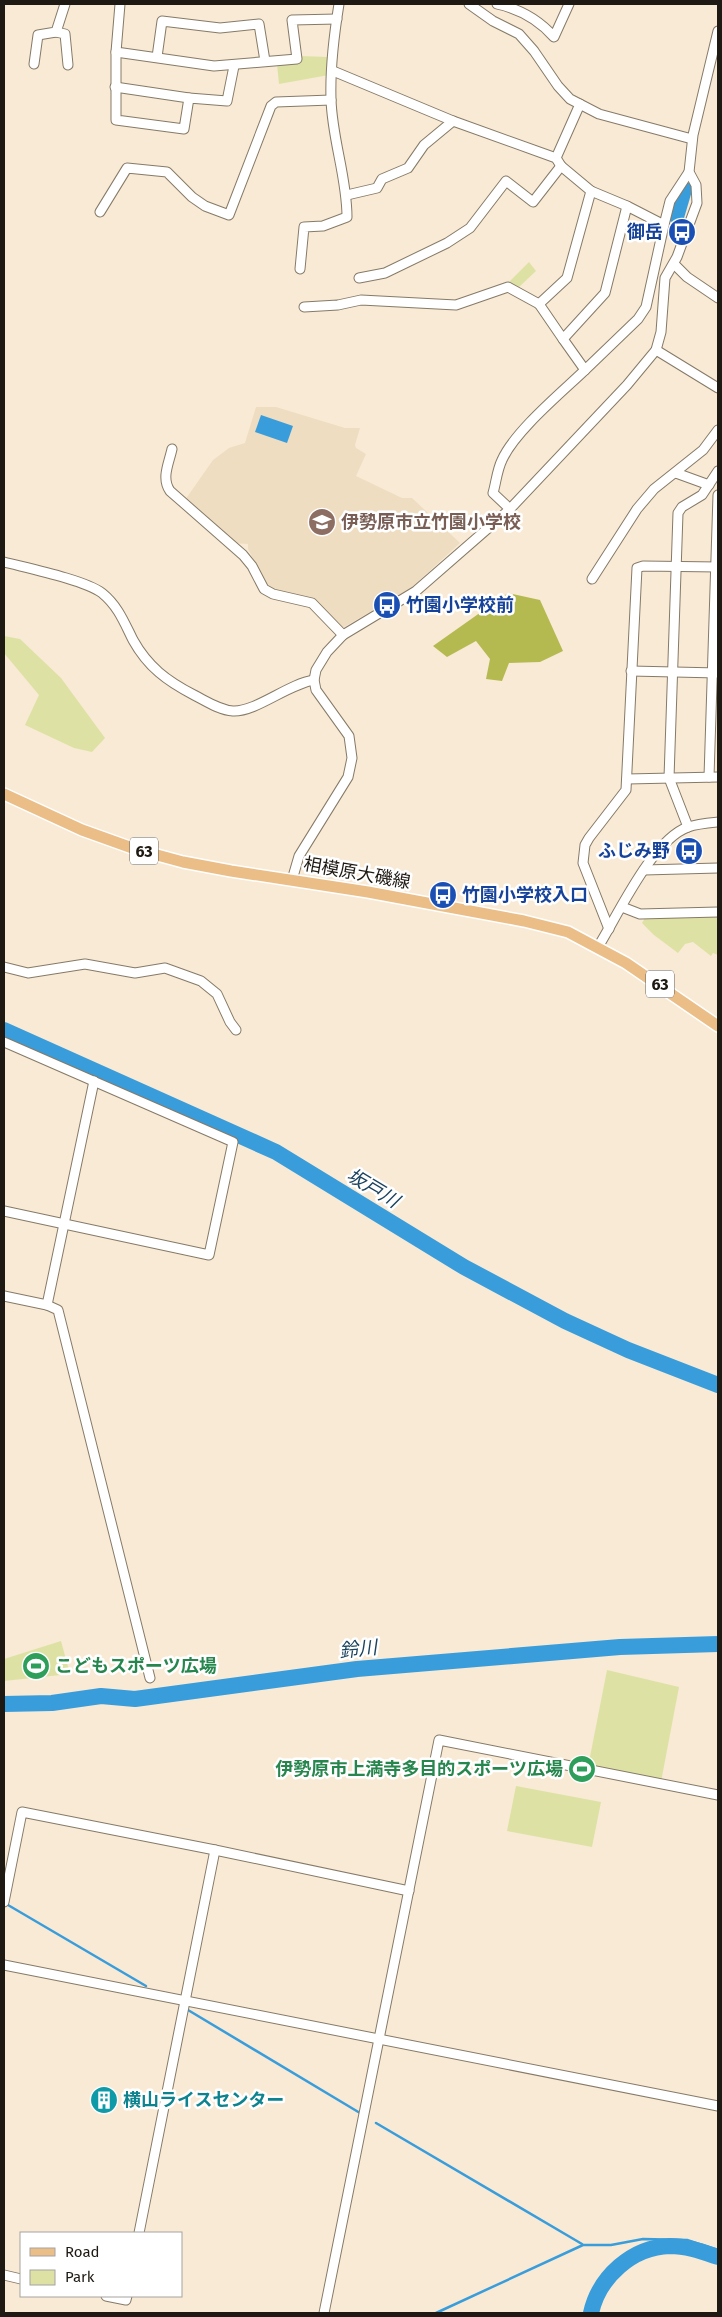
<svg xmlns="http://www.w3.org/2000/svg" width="722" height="2317" font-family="'Fira Sans','Noto Sans JP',sans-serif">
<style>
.built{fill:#efddc1}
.green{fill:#dde2a4}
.forest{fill:#b5ba50}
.water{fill:#399ddc}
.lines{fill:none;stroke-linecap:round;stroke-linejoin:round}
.stream{stroke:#399ddc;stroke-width:2.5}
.river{stroke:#399ddc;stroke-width:16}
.minor-casing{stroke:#867a67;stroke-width:11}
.major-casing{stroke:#fff;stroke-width:14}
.minor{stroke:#fff;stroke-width:9}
.major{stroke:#ebbe88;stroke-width:11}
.labels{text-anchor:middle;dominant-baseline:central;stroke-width:5;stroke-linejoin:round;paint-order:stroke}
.shield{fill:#fff;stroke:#625e59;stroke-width:1}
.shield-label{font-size:16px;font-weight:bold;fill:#1e1912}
.transit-label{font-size:18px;font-weight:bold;fill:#164399;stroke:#fff;text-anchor:end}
.education-label{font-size:18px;font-weight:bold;fill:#785e54;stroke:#fff;text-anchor:start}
.street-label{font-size:18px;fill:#1e1912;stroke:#fff}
.leisure-label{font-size:18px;font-weight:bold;fill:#27864d;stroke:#fff;text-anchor:start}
.culture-label{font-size:18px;font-weight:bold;fill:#0d838f;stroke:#fff;text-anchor:start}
.water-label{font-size:19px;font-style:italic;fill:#1c445e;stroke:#fff}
</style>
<rect width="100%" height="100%" fill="#f8ead5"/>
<!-- built -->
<path class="built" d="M256,407H276L345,428H360L355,445L356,448L366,454L356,476L402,498H412L460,543L411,588L344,627H339L313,601L276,593L267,586L248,549V544L232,543L185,500L213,460L229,448L245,443Z"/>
<!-- green -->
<g class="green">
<path d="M300,56L328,57L329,75L279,84L277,64Z"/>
<path d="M529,262L536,271L518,288L508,283Z"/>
<path d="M4,636L20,639L61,678L105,738L92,752L74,748L25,725L39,695L4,653Z"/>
<path d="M718,916V955L713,953L711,956L693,942L685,944L678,953L654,935L642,923L645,918Z"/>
<path d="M61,1641L70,1674L4,1681V1659Z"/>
<path d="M607,1670L679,1687L661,1782L588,1767Z"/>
<path d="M516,1786L601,1802L592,1847L507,1831Z"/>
</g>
<!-- forest -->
<path class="forest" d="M508,593L540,600L563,651L540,662L509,663L502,681L486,679L490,659L476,641L447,657L433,646Z"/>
<!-- water -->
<g class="water">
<path d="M686,182L691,184L692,191L682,225L669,221L673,202Z"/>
<path d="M261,415L293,426L287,443L255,432Z"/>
</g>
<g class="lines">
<!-- stream -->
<g class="stream">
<path d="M8,1905L146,1986"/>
<path d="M188,2010L360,2113"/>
<path d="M376,2123L582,2244"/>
<path d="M436,2313L583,2245H611L643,2239L687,2240L718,2250"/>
</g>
<!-- river -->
<g class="river">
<path d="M4,1030L276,1152L464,1267L565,1321L628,1350L718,1385"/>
<path d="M4,1704L52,1703L101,1696L135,1699L357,1669L620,1647L718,1644"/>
<path d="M591,2313C599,2277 632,2247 670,2246C687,2246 703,2252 718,2257"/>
</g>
<!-- minor casing -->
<g class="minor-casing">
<g id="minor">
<path d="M120,4L116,52L214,66L297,59L292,20L337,19"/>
<path d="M469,4L493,21L519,34L534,51L558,86L570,99L599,114L692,139"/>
<path d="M497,4C520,9 539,20 554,37L569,4"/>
<path d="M56,32L65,34L68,65"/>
<path d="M116,52V120L184,129L189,98L227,101L234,66"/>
<path d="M157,57L162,21L220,28L259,24L265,61"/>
<path d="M34,64L38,35L56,32L65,4"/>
<path d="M333,71L453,121L556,158L561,166"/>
<path d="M115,87L189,98"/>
<path d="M556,158L580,104"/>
<path d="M591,191L627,206"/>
<path d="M347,195L377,188L382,179L408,168L424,145L453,121"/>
<path d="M100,212L127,168L167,172L192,197L205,206L229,215L271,106L276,102L331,100"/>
<path d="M674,264L687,277L718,298"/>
<path d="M300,269L304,227L323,226L347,217C347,177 332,139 331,99C330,68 334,35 339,4"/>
<path d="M359,278L385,273L447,243L470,228L506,181L533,202L561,166L591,191L567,278L539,304L563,339L605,293L627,206L664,225L670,201L689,172"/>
<path d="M304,307L338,305L361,300L456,305L508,287L539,304"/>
<path d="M563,339L585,370L638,319L646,307L664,225"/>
<path d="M656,350L718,388"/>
<path d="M172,449C169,463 161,478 170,491L243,555L252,566L264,589L273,594L312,603L343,635"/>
<path d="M676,473L709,485"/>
<path d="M510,509L493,493C496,483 497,470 502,460C515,431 561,393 585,370"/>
<path d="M4,562C27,568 85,580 102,593C118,606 124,622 133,640C148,667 167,681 194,695C206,701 219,710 233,711C256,712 288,684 314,680"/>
<path d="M592,579L637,509L654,489L703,450L718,430"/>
<path d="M631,671L718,673"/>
<path d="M709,777L718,495"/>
<path d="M627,779L718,777"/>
<path d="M688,827L669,778L678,513L682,507L702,495L718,471"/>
<path d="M644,870L718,868"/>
<path d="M292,880L299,856L348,777L352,758L349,736L316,690L314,680L316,670L327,652L343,635L416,591L509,510L627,385L656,350L661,332L665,278L677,257L697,203L696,185L689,172L693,135L718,31"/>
<path d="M622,907L640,914L718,912"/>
<path d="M609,929L583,863L585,845L589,838L626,790L637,568L643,566L718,567"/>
<path d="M598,947C618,915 652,840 688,827C697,824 708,823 718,822"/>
<path d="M4,967L28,973L85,964L135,973L165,968L201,981L217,994L230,1022L236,1030"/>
<path d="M4,1042L233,1142L209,1255L4,1211"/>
<path d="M4,1296L47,1305L58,1310L150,1678"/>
<path d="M47,1305L94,1081"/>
<path d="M4,1902L22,1812L215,1850L409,1891"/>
<path d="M4,1965L718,2106"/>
<path d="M139,2233L215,1850"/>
<path d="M4,2275L21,2279"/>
<path d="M106,2296L126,2300L127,2296"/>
<path d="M324,2313L439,1740L718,1795"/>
</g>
</g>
<!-- major casing -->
<g class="major-casing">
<path id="major" d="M4,794L82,830L135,849L183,862L231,871L368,892L524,921L568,932L626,963L718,1026"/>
</g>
<!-- minor -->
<use href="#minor" class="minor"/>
<!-- major -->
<use href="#major" class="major"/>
</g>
<!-- icons -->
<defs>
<g id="bus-disc" transform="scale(1.4375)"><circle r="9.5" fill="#1a4fb4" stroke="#fff"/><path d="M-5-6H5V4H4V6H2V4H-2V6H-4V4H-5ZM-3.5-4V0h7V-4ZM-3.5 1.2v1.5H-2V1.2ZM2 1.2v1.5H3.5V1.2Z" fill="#fff"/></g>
<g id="school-disc" transform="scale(1.4375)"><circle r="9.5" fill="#8d6e63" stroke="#fff"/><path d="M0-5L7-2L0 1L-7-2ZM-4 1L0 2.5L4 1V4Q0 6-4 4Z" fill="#fff"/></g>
<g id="stadium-disc" transform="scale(1.4375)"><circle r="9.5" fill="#2e9e5b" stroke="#fff"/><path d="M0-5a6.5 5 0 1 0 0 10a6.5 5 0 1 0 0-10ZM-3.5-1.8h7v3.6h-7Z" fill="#fff"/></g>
<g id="building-disc" transform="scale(1.4375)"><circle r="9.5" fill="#0f9aa8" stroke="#fff"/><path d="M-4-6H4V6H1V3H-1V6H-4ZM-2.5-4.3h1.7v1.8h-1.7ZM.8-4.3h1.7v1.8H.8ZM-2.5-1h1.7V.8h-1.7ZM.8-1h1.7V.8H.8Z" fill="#fff"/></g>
</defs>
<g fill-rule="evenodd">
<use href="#bus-disc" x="682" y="232"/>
<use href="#school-disc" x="322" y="522"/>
<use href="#bus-disc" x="387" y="605"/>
<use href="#bus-disc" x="689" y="851"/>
<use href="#bus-disc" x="443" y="895"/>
<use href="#stadium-disc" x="36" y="1666"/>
<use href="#stadium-disc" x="582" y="1769"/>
<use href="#building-disc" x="104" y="2100"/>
</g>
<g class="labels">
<!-- shield labels -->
<g class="shield">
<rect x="130" y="837.5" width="28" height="27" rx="4"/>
<rect x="646" y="970.5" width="28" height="27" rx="4"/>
</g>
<g class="shield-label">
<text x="144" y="851">63</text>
<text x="660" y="984">63</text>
</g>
<!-- transit labels -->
<g class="transit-label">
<text x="663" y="232">御岳</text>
<text x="406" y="605" text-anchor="start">竹園小学校前</text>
<text x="670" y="851">ふじみ野</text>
<text x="462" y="895" text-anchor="start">竹園小学校入口</text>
</g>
<!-- education labels -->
<g class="education-label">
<text x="341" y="522">伊勢原市立竹園小学校</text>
</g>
<!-- street labels -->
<g class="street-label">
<text transform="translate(357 873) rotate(10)">相模原大磯線</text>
</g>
<!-- leisure labels -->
<g class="leisure-label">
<text x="55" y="1666">こどもスポーツ広場</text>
<text x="563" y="1769" text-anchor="end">伊勢原市上満寺多目的スポーツ広場</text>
</g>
<!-- culture labels -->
<g class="culture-label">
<text x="123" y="2100">横山ライスセンター</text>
</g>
<!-- water labels -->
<g class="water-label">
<text transform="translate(373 1188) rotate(31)">坂戸川</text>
<text transform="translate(358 1649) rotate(-6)">鈴川</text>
</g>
</g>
<!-- border -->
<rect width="722" height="2317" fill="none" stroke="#1e1912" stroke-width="10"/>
<!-- legend -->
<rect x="20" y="2232" width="162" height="65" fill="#ffffff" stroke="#a5a3a0"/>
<rect x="30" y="2248" width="25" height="8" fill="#ebbe88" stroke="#a5a3a0"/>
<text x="65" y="2257" font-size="15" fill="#1e1912">Road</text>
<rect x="30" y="2270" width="25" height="15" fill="#dde2a4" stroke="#a5a3a0"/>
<text x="65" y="2282" font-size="15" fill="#1e1912">Park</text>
</svg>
